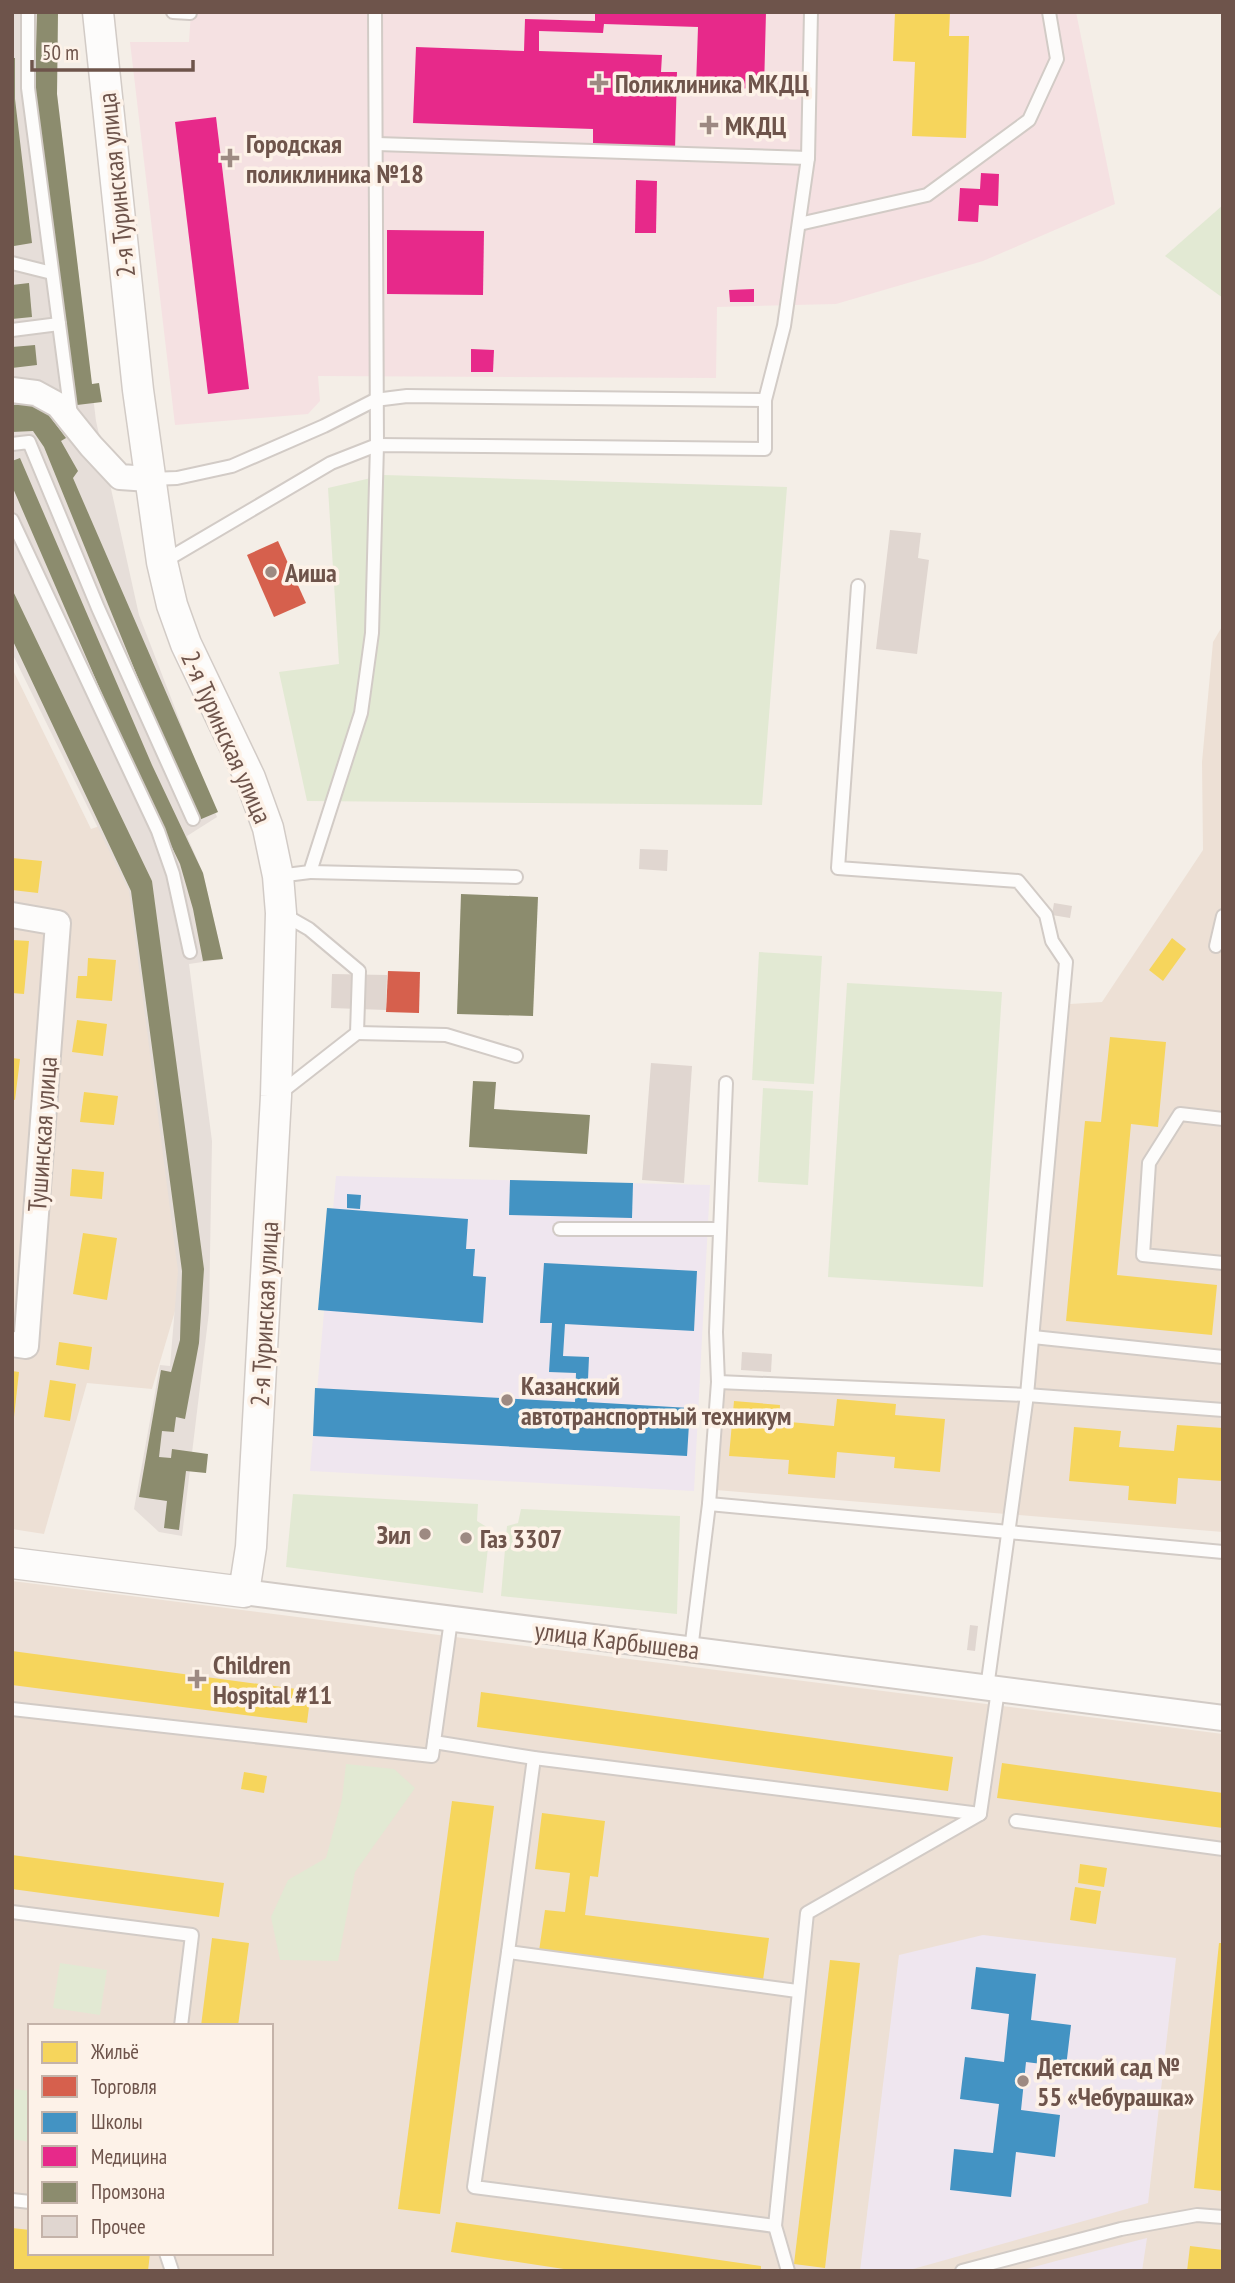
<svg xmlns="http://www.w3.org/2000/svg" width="1235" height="2283" font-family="'PT Sans Narrow',sans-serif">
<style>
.residential{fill:#ede0d5;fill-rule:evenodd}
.industrial{fill:#e6ded9}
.education{fill:#efe6ef}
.medical{fill:#f5e1e2}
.green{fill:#e2e9d3}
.homes{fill:#f6d55c}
.shops{fill:#d6604d}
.schools{fill:#4393c3}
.health{fill:#e7298a}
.industry{fill:#8c8c6e}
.building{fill:#e0d6d0}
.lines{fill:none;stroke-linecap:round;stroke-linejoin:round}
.service-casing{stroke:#d2cbc6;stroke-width:16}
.minor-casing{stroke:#d2cbc6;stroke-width:28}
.tertiary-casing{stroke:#d2cbc6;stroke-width:33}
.service{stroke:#fdfcfb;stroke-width:12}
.minor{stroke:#fdfcfb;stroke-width:24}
.tertiary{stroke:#fdfcfb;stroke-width:30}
.poi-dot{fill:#9d8a82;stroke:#fdf2e8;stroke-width:2.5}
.labels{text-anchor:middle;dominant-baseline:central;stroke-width:7;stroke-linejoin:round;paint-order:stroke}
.poi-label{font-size:26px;font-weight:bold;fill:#6e544b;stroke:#fdf2e8;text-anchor:start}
.street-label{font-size:26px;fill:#6e544b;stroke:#fdf2e8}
</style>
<rect width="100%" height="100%" fill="#f4eee7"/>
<!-- residential -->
<g class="residential">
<path d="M1223,625V1532L716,1490L722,1386L1031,1401L1070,1004L1102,1002L1203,850L1202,762L1213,642Z"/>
<path d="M12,668L91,829L105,824L140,890L189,1264L152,1389L87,1383L44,1534L12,1529Z"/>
<path d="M12,1581L1223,1734V2271H12ZM30,2026H271V2253H30Z"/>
</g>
<!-- industrial -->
<path class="industrial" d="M12,12H58L57,94L96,421L139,615L217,817L187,836L203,873L223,959L189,964L212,1141L209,1312L182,1536L159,1532L134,1509L160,1365L170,1366L178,1271L129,891L12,653Z"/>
<!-- education -->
<g class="education">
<path d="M336,1176L710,1185L694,1491L310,1471Z"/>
<path d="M983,1935L1176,1958L1148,2203L906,2271H860L899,1955Z"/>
<path d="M1147,2238L1142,2271H1019L1056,2261Z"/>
</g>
<!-- medical -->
<path class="medical" d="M191,12H1076L1115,204L983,261L836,304L717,307L716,378L318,376L320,401L308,414L175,425L130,42H189Z"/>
<!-- green -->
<g class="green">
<path d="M1223,205V298L1165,256Z"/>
<path d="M384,475L787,487L762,805L307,801L279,672L339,664L328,488Z"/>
<path d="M759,952L822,956L814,1084L752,1080Z"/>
<path d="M847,983L1002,992L983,1287L828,1277Z"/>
<path d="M763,1088L813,1091L808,1185L758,1182Z"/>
<path d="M293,1494L478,1504L477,1521L490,1529L483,1593L286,1567Z"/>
<path d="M521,1509L680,1516L677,1614L501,1596L507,1526L518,1523Z"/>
<path d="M346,1764L394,1769L415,1788L355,1872L338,1961L280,1960L271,1917L288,1880L326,1858L342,1799Z"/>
<path d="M60,1963L107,1970L100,2015L53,2008Z"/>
<path d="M12,2089L30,2091V2142L12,2139Z"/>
</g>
<!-- homes -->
<g class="homes">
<path d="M895,12H950L949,36H969L966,138L912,136L915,62L893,61Z"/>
<path d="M12,858L42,861L38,893L12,890Z"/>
<path d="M1172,938L1186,949L1163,981L1149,970Z"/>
<path d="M12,940L29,941L24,994L12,993Z"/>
<path d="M88,958L116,960L112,1001L76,998L78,976H87Z"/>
<path d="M77,1020L107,1024L103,1056L72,1052Z"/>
<path d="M1110,1037L1166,1042L1158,1127L1131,1124L1117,1275L1217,1285L1212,1335L1066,1321L1085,1121L1101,1122Z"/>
<path d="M12,1058L20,1059L15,1100L12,1099Z"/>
<path d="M84,1092L118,1096L114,1125L80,1122Z"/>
<path d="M72,1169L104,1172L102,1199L70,1196Z"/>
<path d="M83,1233L117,1238L107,1300L73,1294Z"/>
<path d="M59,1342L92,1347L89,1370L56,1365Z"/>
<path d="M12,1371L19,1372L14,1417H12Z"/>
<path d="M50,1380L76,1384L70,1421L44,1417Z"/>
<path d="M837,1399L896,1404L895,1415L945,1419L940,1472L894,1468L895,1457L837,1452L835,1478L788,1474L789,1460L729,1456L734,1401L780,1405L779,1421L834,1426Z"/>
<path d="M1177,1425L1223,1428V1481L1178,1478L1176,1504L1128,1500L1129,1486L1069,1481L1074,1427L1121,1431L1119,1447L1174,1451Z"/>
<path d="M12,1651L311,1691L307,1723L12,1685Z"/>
<path d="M481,1692L953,1757L948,1791L477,1727Z"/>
<path d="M1002,1763L1223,1793V1828L997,1798Z"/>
<path d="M244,1772L267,1776L264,1793L241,1789Z"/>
<path d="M452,1801L494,1806L440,2214L398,2209Z"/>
<path d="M542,1813L605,1821L598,1877L590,1876L585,1915L769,1938L763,1980L539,1951L545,1910L565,1912L570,1873L535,1869Z"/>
<path d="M12,1855L224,1883L219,1917L12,1889Z"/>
<path d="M1080,1864L1107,1868L1104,1887L1078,1883Z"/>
<path d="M1075,1887L1101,1891L1096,1924L1070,1920Z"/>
<path d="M212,1938L249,1943L238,2026H201Z"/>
<path d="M1219,1943H1223V2191L1194,2188Z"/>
<path d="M830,1960L860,1963L825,2268L794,2264Z"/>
<path d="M456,2222L761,2266V2271H577L451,2252Z"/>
<path d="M12,2228L30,2230V2253H150L148,2271L12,2270Z"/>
<path d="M1190,2246L1223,2250V2271H1187Z"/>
</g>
<!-- shops -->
<g class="shops">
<path d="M278,541L306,603L274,617L247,555Z"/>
<path d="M388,971L420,972L419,1013L386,1012Z"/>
</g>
<!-- schools -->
<g class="schools">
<path d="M510,1180L633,1183L632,1218L509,1215Z"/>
<path d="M347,1194L361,1195L360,1209L347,1208Z"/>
<path d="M327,1208L468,1219L466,1249H475L473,1276L486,1277L483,1323L318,1310Z"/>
<path d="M544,1263L697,1271L694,1331L565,1324L563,1356L589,1357L587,1402L690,1408L687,1456L313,1436L315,1388L575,1402L576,1373L549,1372L552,1323H540Z"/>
<path d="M976,1967L1036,1974L1031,2020L1071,2025L1066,2067L1026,2062L1021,2110L1060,2115L1055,2157L1016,2152L1011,2197L950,2190L954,2149L993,2153L999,2104L960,2099L965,2057L1004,2062L1009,2014L971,2009Z"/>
</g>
<!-- health -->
<g class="health">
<path d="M595,12H766L764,89L696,87L698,27L604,24L603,33L539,31V51L662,55L661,72H677L675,150L593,148V129L413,123L416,47L524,51L525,19L595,21Z"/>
<path d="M216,117L249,389L208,394L175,122Z"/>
<path d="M981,173L999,174L998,206L979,205L978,222L958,221L960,188L980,189Z"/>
<path d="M636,180L657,181L656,233H635Z"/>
<path d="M387,230L484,231L483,295L387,294Z"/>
<path d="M754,289V302H730L729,290Z"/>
<path d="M471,349L494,350L493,372H471Z"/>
</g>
<!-- industry -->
<g class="industry">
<path d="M37,12H58L57,94L92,384L99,383L102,402L77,405L35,88Z"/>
<path d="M12,58H15V99L32,243L14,246Z"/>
<path d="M29,283L32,317L12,319V285Z"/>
<path d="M35,345L37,365L12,368V347Z"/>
<path d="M33,404L48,414L66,438L61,441L78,471L73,478L218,812L199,820L151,710L44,447L33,431L12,432V405Z"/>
<path d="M20,458L152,765L203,873L223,959L203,961L193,909L180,864L135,770L12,486V461Z"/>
<path d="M12,589L152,881L204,1269L199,1343L185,1419L176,1417L174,1432L162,1431L159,1457L171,1458L172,1449L208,1454L206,1473L186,1471L179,1530L164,1528L167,1501L139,1497L161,1370L171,1372L180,1340L182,1271L131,891L12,639Z"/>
<path d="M461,894L538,897L533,1016L457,1014Z"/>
<path d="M473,1081L496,1082L494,1109L590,1115L587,1154L469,1147Z"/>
</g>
<!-- building -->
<g class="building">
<path d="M890,530L921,533L918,558L929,560L917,654L876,649Z"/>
<path d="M640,849L668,850L667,871L639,869Z"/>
<path d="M1054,903L1072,906L1070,918L1052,915Z"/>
<path d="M332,974L387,975L386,1010L331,1008Z"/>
<path d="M651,1063L692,1066L684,1183L642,1180Z"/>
<path d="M742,1352L772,1354L771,1372L741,1370Z"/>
<path d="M970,1625L978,1626L975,1651L967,1650Z"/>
</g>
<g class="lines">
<!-- service casing -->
<g class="service-casing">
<g id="service">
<path d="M28,12V88L71,415"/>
<path d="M173,12L190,13"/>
<path d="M377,144L808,158"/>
<path d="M799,224L927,195L1029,120L1057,59L1049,12"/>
<path d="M12,263L52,273"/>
<path d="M12,330L59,324"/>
<path d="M12,444L29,442L98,608L193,819"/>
<path d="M149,479L177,478L232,466L324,426L375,400L407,396L765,400"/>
<path d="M12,520L158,831L173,874L190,952"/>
<path d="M163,562L331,463L377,445L765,449V400L784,326L808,158L811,12"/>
<path d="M858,586L838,868L1018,881L1046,915L1052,941L1066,962L1027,1395L987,1688"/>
<path d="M310,872L516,877"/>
<path d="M278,876L310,872L361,713L372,633L377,445L375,12"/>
<path d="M1216,946L1223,916"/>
<path d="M357,1033L446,1035L516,1056"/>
<path d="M279,1094L357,1033L359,971L309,929L281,913"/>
<path d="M1223,1119L1180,1114L1149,1163L1143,1255L1223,1263"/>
<path d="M560,1229H720"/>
<path d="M1033,1337L1223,1357"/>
<path d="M718,1382L1027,1395L1223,1410"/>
<path d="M709,1504L1223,1552"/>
<path d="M451,1620L434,1742L534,1758L980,1814"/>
<path d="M691,1650L709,1504L718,1382L716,1332L726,1083"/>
<path d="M12,1709L432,1756L434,1742"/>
<path d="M1016,1821L1223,1849"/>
<path d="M12,1912L192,1935L181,2026"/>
<path d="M508,1952L534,1758"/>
<path d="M797,1991L508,1952L474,2187L775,2226L807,1913L980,1814L998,1690"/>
<path d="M12,2200L30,2202"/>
<path d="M775,2226L788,2271"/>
<path d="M166,2253L172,2271"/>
<path d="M962,2271L1121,2229L1197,2215L1223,2217"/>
</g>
</g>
<!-- minor casing -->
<g class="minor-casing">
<g id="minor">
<path d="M12,390L36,393L58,405L91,446L120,477L149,479"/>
<path d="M12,915L58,923L26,1346L12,1344"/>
<path d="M244,1592L1223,1718"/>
</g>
</g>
<!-- tertiary casing -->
<g class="tertiary-casing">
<path id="tertiary" d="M12,1563L244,1592L251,1547L276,1096L281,913L278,876L268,828L250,778L186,644L172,605L162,562L138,390L98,12"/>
</g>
<!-- service -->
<use href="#service" class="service"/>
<!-- minor -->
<use href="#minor" class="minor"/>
<!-- tertiary -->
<use href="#tertiary" class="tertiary"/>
</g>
<!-- markers -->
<g class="poi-dot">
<path d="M595.5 72.5h7v7h7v7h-7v7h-7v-7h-7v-7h7z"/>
<path d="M705.5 114.5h7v7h7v7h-7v7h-7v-7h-7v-7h7z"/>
<path d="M226.5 147.5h7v7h7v7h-7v7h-7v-7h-7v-7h7z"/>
<circle cx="271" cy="572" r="7"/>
<circle cx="507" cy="1400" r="7"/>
<circle cx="425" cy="1534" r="7"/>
<circle cx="466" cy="1538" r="7"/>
<path d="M193.5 1668.5h7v7h7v7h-7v7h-7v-7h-7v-7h7z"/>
<circle cx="1023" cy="2081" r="7"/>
</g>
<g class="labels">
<!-- poi labels -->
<g class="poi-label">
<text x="615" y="83">Поликлиника МКДЦ</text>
<text x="725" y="125">МКДЦ</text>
<text x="246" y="143">Городская<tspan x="246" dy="30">поликлиника №18</tspan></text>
<text x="285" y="572">Аиша</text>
<text x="521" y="1385">Казанский<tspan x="521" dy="30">автотранспортный техникум</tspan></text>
<text x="411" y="1534" text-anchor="end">Зил</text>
<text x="480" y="1538">Газ 3307</text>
<text x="213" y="1664">Children<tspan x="213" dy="30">Hospital #11</tspan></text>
<text x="1037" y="2066">Детский сад №<tspan x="1037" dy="30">55 «Чебурашка»</tspan></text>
</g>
<!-- street labels -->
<g class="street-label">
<text transform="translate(116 185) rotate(-96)">2-я Туринская улица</text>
<text transform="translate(227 737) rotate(66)">2-я Туринская улица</text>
<text transform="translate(42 1134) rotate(-86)">Тушинская улица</text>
<text transform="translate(264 1314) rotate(-87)">2-я Туринская улица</text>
<text transform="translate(617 1640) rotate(7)">улица Карбышева</text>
</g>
</g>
<!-- border -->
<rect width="1235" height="2283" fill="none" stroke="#6e544b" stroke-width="28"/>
<!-- legend -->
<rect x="28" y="2024" width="245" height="231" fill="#fdf2e8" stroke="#c4b3a9" stroke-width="2"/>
<rect x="42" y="2042" width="35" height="21" fill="#f6d55c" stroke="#c4b3a9" stroke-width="2"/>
<text x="91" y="2059" font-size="21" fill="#6e544b">Жильё</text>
<rect x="42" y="2076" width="35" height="21" fill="#d6604d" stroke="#c4b3a9" stroke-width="2"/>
<text x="91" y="2094" font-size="21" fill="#6e544b">Торговля</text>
<rect x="42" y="2112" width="35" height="21" fill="#4393c3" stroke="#c4b3a9" stroke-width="2"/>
<text x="91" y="2129" font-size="21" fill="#6e544b">Школы</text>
<rect x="42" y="2146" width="35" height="21" fill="#e7298a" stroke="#c4b3a9" stroke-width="2"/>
<text x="91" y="2164" font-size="21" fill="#6e544b">Медицина</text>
<rect x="42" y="2182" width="35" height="21" fill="#8c8c6e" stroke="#c4b3a9" stroke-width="2"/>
<text x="91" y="2199" font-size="21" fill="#6e544b">Промзона</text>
<rect x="42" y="2216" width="35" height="21" fill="#e0d6d0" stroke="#c4b3a9" stroke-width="2"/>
<text x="91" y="2234" font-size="21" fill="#6e544b">Прочее</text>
<!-- scale -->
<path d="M32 60v10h161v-10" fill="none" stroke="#6e544b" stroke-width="3.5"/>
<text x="42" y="60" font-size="21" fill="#6e544b" stroke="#fdf2e8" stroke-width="5" paint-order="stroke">50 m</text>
</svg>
